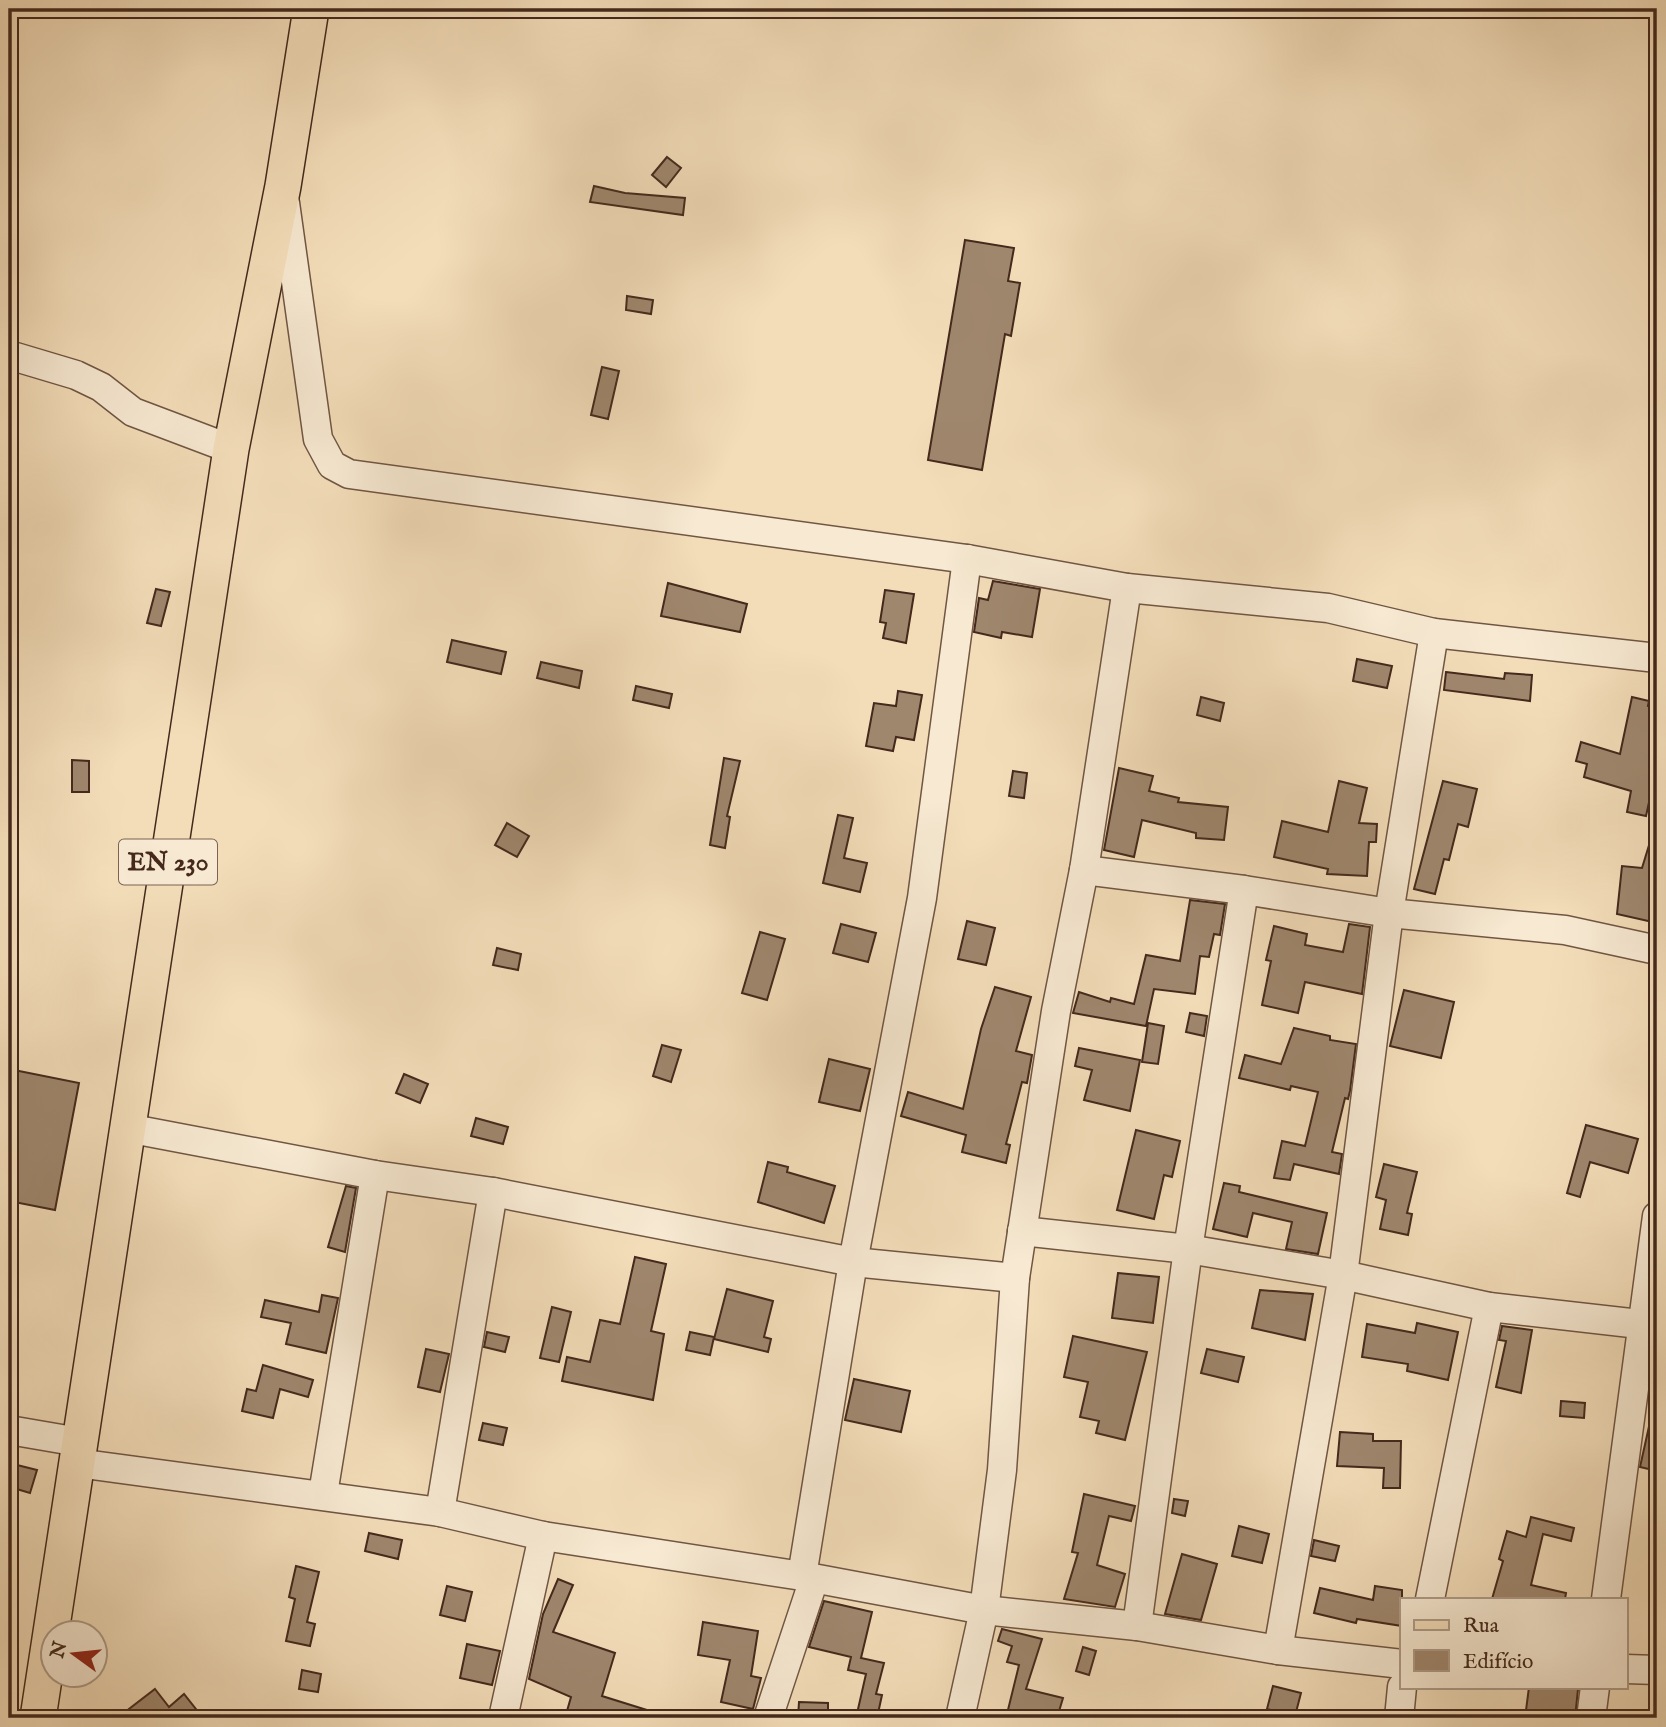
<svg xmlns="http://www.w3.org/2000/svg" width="1666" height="1727" font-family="'IM FELL English',serif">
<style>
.building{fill:#9f876e;stroke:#44291c;stroke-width:2}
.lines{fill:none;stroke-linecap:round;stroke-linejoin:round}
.minor-casing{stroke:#705643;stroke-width:31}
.major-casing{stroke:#44291c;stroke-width:38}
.minor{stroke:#f7e9d2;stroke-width:28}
.major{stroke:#f3ddb9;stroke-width:35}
.labels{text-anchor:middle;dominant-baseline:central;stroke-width:5;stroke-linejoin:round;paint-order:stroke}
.shield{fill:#f7e9d2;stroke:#7a6353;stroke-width:2}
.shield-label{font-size:26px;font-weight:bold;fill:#44291c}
</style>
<rect width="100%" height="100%" fill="#f3ddb9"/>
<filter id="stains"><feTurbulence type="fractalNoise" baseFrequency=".00286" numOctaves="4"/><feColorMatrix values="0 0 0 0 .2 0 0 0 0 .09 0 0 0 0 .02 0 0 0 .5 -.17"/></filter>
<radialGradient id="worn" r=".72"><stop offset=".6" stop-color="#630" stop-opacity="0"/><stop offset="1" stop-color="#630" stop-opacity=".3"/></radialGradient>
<!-- building -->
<g class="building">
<path d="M667,157L681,168L666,187L652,175Z"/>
<path d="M594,186L625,193L685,198L683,215L590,202Z"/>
<path d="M965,240L1014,248L1008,281L1020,283L1011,336L1005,334L982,470L928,460Z"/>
<path d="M627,296L653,300L651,314L626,310Z"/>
<path d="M602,367L619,371L608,419L591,415Z"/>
<path d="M993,581L1040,589L1032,637L1002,632L1001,638L974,632L979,598L988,600Z"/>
<path d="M668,583L747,604L740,632L661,616Z"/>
<path d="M156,589L170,592L161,626L147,623Z"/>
<path d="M885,590L914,594L906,643L883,638L886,623L880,622Z"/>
<path d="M452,640L506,652L501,674L447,662Z"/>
<path d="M1357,659L1392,666L1387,688L1353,681Z"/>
<path d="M541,662L582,671L579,688L537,678Z"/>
<path d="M1446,672L1504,679L1505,673L1532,675L1530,701L1444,690Z"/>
<path d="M636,686L672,694L669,708L633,700Z"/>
<path d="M898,691L922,695L914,740L896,737L893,751L866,746L874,703L896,706Z"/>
<path d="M1201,697L1224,703L1220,721L1197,715Z"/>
<path d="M1632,697L1649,701L1648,706L1657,707V766L1646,816L1627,812L1631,791L1584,777L1587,764L1576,761L1581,742L1620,754Z"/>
<path d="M724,758L740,761L727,816L730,817L725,848L710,845Z"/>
<path d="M72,760L89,761V792H72Z"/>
<path d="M1119,768L1153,776L1149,791L1179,798L1178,802L1228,807L1224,840L1196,838V833L1142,820L1134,857L1104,850Z"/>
<path d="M1013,771L1027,773L1024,798L1009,796Z"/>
<path d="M1339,781L1367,788L1359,823L1377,824L1376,842H1369L1367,876L1327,874L1328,869L1274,857L1282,821L1328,832Z"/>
<path d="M1443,781L1477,789L1468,827L1458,824L1449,860L1444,859L1435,894L1414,889Z"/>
<path d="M838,815L853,818L844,858L867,863L860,892L823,883Z"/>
<path d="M507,823L529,836L517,857L495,845Z"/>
<path d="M1654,829H1657V923L1617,914L1622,866L1642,868Z"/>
<path d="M1190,900L1225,904L1220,935L1214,934L1209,957L1200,956L1195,994L1154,989L1146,1026L1073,1013L1079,992L1110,1002L1111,998L1134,1004L1146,955L1180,961Z"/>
<path d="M967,921L995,928L986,965L958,959Z"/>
<path d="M841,924L876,933L868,962L833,953Z"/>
<path d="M1349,924L1370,927L1362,994L1305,982L1298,1013L1262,1005L1271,961L1266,960L1274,926L1307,934L1305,945L1343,952Z"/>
<path d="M760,932L785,939L767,1000L742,993Z"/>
<path d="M497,948L521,954L518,970L493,965Z"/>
<path d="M995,987L1031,997L1016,1051L1032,1055L1027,1083L1022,1082L1006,1144L1010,1145L1006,1163L962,1152L966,1135L901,1116L908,1092L963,1109L981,1029Z"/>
<path d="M1404,990L1454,1002L1441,1058L1390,1046Z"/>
<path d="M1190,1013L1207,1016L1204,1036L1186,1032Z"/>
<path d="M1148,1023L1164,1026L1158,1064L1142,1062Z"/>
<path d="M1294,1028L1330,1036V1040L1356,1044L1350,1091L1348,1099L1345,1098L1332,1152L1342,1154L1339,1174L1294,1164L1290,1180L1274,1178L1282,1141L1305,1146L1318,1092L1291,1086L1290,1090L1239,1078L1245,1055L1281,1064Z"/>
<path d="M662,1045L681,1050L671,1082L653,1076Z"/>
<path d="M1079,1048L1140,1060L1130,1111L1084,1100L1092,1070L1075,1066Z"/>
<path d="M829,1059L870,1069L860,1111L819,1102Z"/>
<path d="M9,1069L79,1083L55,1210L9,1201Z"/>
<path d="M404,1074L428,1084L420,1103L396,1093Z"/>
<path d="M476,1118L508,1127L503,1144L471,1136Z"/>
<path d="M1586,1125L1638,1139L1628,1173L1590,1162L1580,1197L1567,1193Z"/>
<path d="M1136,1130L1180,1141L1172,1177L1164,1175L1154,1219L1117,1210Z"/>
<path d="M768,1162L788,1167L787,1172L835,1186L824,1223L758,1202Z"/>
<path d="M1384,1164L1417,1172L1407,1213L1412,1214L1408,1235L1380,1229L1386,1200L1376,1197Z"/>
<path d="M1224,1183L1240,1186L1239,1192L1327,1213L1318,1254L1286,1249L1292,1222L1253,1213L1247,1237L1213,1229Z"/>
<path d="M346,1186L356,1188L345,1252L328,1247Z"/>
<path d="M635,1257L666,1264L651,1331L664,1334L653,1400L562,1381L567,1357L590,1362L600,1320L620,1324Z"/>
<path d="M1118,1273L1159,1277L1153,1323L1112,1318Z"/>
<path d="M727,1289L773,1301L764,1337L771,1339L768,1352L714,1339Z"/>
<path d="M1260,1290L1313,1294L1305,1340L1252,1328Z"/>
<path d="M322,1295L338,1298L326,1353L286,1344L291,1323L261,1317L265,1300L319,1312Z"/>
<path d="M552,1307L571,1312L559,1362L540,1358Z"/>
<path d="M1417,1323L1458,1332L1448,1380L1407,1371L1408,1364L1362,1357L1367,1324L1415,1333Z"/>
<path d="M1502,1326L1532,1330L1521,1393L1496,1387L1506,1341L1499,1340Z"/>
<path d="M487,1332L509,1337L505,1352L484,1347Z"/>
<path d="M690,1332L714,1337L710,1355L686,1350Z"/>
<path d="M1073,1336L1147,1352L1125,1440L1096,1433L1099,1421L1080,1417L1088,1382L1064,1377Z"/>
<path d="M426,1349L449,1354L440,1392L418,1387Z"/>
<path d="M1207,1349L1244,1357L1238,1382L1201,1373Z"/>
<path d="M263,1365L313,1380L308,1397L280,1389L273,1418L242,1411L247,1389L256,1391Z"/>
<path d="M854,1379L910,1391L901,1432L845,1420Z"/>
<path d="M1561,1401L1585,1403L1584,1418L1560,1416Z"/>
<path d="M1652,1413L1657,1414V1471L1640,1467Z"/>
<path d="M483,1423L507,1428L503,1445L479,1440Z"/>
<path d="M1340,1432L1373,1434V1441H1401L1400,1488H1383L1384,1468L1337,1466Z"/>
<path d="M17,1465L37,1470L30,1493L10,1487Z"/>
<path d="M1084,1494L1135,1506L1131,1521L1109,1516L1097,1565L1125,1574L1115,1607L1064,1599L1078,1553L1072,1552Z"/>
<path d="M1174,1499L1188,1501L1185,1516L1172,1513Z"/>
<path d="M1531,1517L1574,1528L1571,1541L1543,1534L1531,1585L1566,1593L1565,1599H1492L1503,1561L1499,1559L1507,1531L1526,1537Z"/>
<path d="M1239,1526L1269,1534L1262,1563L1232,1556Z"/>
<path d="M369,1533L402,1540L398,1559L365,1551Z"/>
<path d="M1314,1540L1339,1546L1335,1561L1311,1556Z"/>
<path d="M1182,1554L1217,1564L1201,1620L1165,1614Z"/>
<path d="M296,1566L319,1572L307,1622L315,1624L310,1646L286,1641L295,1599L289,1597Z"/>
<path d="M558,1579L573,1585L553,1632L615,1653L602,1696L663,1715V1718H565L571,1697L529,1679L543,1614Z"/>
<path d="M447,1586L472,1592L465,1621L440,1615Z"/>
<path d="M1375,1586L1402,1590V1626L1357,1619L1356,1623L1314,1613L1320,1588L1373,1600Z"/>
<path d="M824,1601L872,1612L861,1658L884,1663L876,1694L882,1695L877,1718H856L866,1674L848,1670L851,1657L809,1647Z"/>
<path d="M703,1622L758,1631L751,1676L761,1678L753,1709L721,1702L730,1660L698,1655Z"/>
<path d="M1002,1629L1042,1639L1026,1689L1063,1698L1057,1718H1006L1019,1665L1007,1662L1012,1646L998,1641Z"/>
<path d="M467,1644L500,1651L492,1685L460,1678Z"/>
<path d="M1083,1647L1096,1651L1089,1675L1076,1671Z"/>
<path d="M302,1670L321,1674L318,1692L299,1689Z"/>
<path d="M1273,1686L1301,1693L1295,1716L1267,1709Z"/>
<path d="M1529,1687L1578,1689L1575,1718H1525Z"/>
<path d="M155,1689L169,1707L184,1694L203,1718H136L129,1709Z"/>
<path d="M799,1702L828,1703V1718H798Z"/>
</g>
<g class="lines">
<!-- minor casing -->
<g class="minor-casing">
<g id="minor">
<path d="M285,203L318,439L332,465L349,474L967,559L1127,588L1328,608L1434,633L1657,658"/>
<path d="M9,355L76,375L101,387L133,412L231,449"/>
<path d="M1084,870L1244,890L1389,913L1565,930L1657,950"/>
<path d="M127,1128L375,1175L493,1192L853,1262L1015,1278"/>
<path d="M1022,1231L1188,1249L1343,1275L1489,1307L1657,1326"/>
<path d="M9,1430L79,1442"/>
<path d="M77,1463L440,1512L543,1536L802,1576L984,1610L1137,1626L1278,1650L1402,1664"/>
<path d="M323,1494L375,1175"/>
<path d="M440,1512L493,1192"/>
<path d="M802,1576L853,1262L922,898L967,559"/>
<path d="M1430,1599L1489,1307"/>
<path d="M1606,1599L1657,1216"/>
<path d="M1137,1626L1188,1249L1244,890"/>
<path d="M1278,1650L1343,1275L1389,913L1434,633"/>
<path d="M1626,1669L1657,1670"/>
<path d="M503,1718L543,1536"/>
<path d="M768,1718L814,1579"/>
<path d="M960,1718L984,1610L1002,1470L1015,1278L1056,1011L1084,870L1127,588"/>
<path d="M1399,1718L1402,1687"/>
<path d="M1591,1718L1595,1687"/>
</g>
</g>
<!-- major casing -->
<g class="major-casing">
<path id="major" d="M38,1718L231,449L283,186L311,9"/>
</g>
<!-- minor -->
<use href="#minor" class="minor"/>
<!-- major -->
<use href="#major" class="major"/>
</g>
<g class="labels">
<!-- shield labels -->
<rect class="shield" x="119" y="839.5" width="98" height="45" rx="5"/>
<g class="shield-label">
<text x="168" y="862">EN 230</text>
</g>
</g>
<!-- margin -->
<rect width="1666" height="1727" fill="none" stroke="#f3ddb9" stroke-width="35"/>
<rect x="10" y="10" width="1645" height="1706" fill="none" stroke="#44291c" stroke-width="3.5"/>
<rect x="18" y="18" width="1631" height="1692" fill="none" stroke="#44291c" stroke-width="2"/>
<!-- legend -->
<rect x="1400" y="1598" width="228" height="91" fill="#f7e9d2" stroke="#af9c89" stroke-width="2"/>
<rect x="1414" y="1620" width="35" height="10" fill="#f3ddb9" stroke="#af9c89" stroke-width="2"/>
<text x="1463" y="1632" font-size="21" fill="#44291c">Rua</text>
<rect x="1414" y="1650" width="35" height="21" fill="#9f876e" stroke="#af9c89" stroke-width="2"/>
<text x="1463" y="1668" font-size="21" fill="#44291c">Edifício</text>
<!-- north arrow -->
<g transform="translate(74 1654) rotate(285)"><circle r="33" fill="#f7e9d2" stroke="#af9c89" stroke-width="2"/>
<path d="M0-5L12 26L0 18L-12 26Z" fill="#8f2418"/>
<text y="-10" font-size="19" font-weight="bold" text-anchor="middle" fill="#44291c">N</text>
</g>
<rect width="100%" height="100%" filter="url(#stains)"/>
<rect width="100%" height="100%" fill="url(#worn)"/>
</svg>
